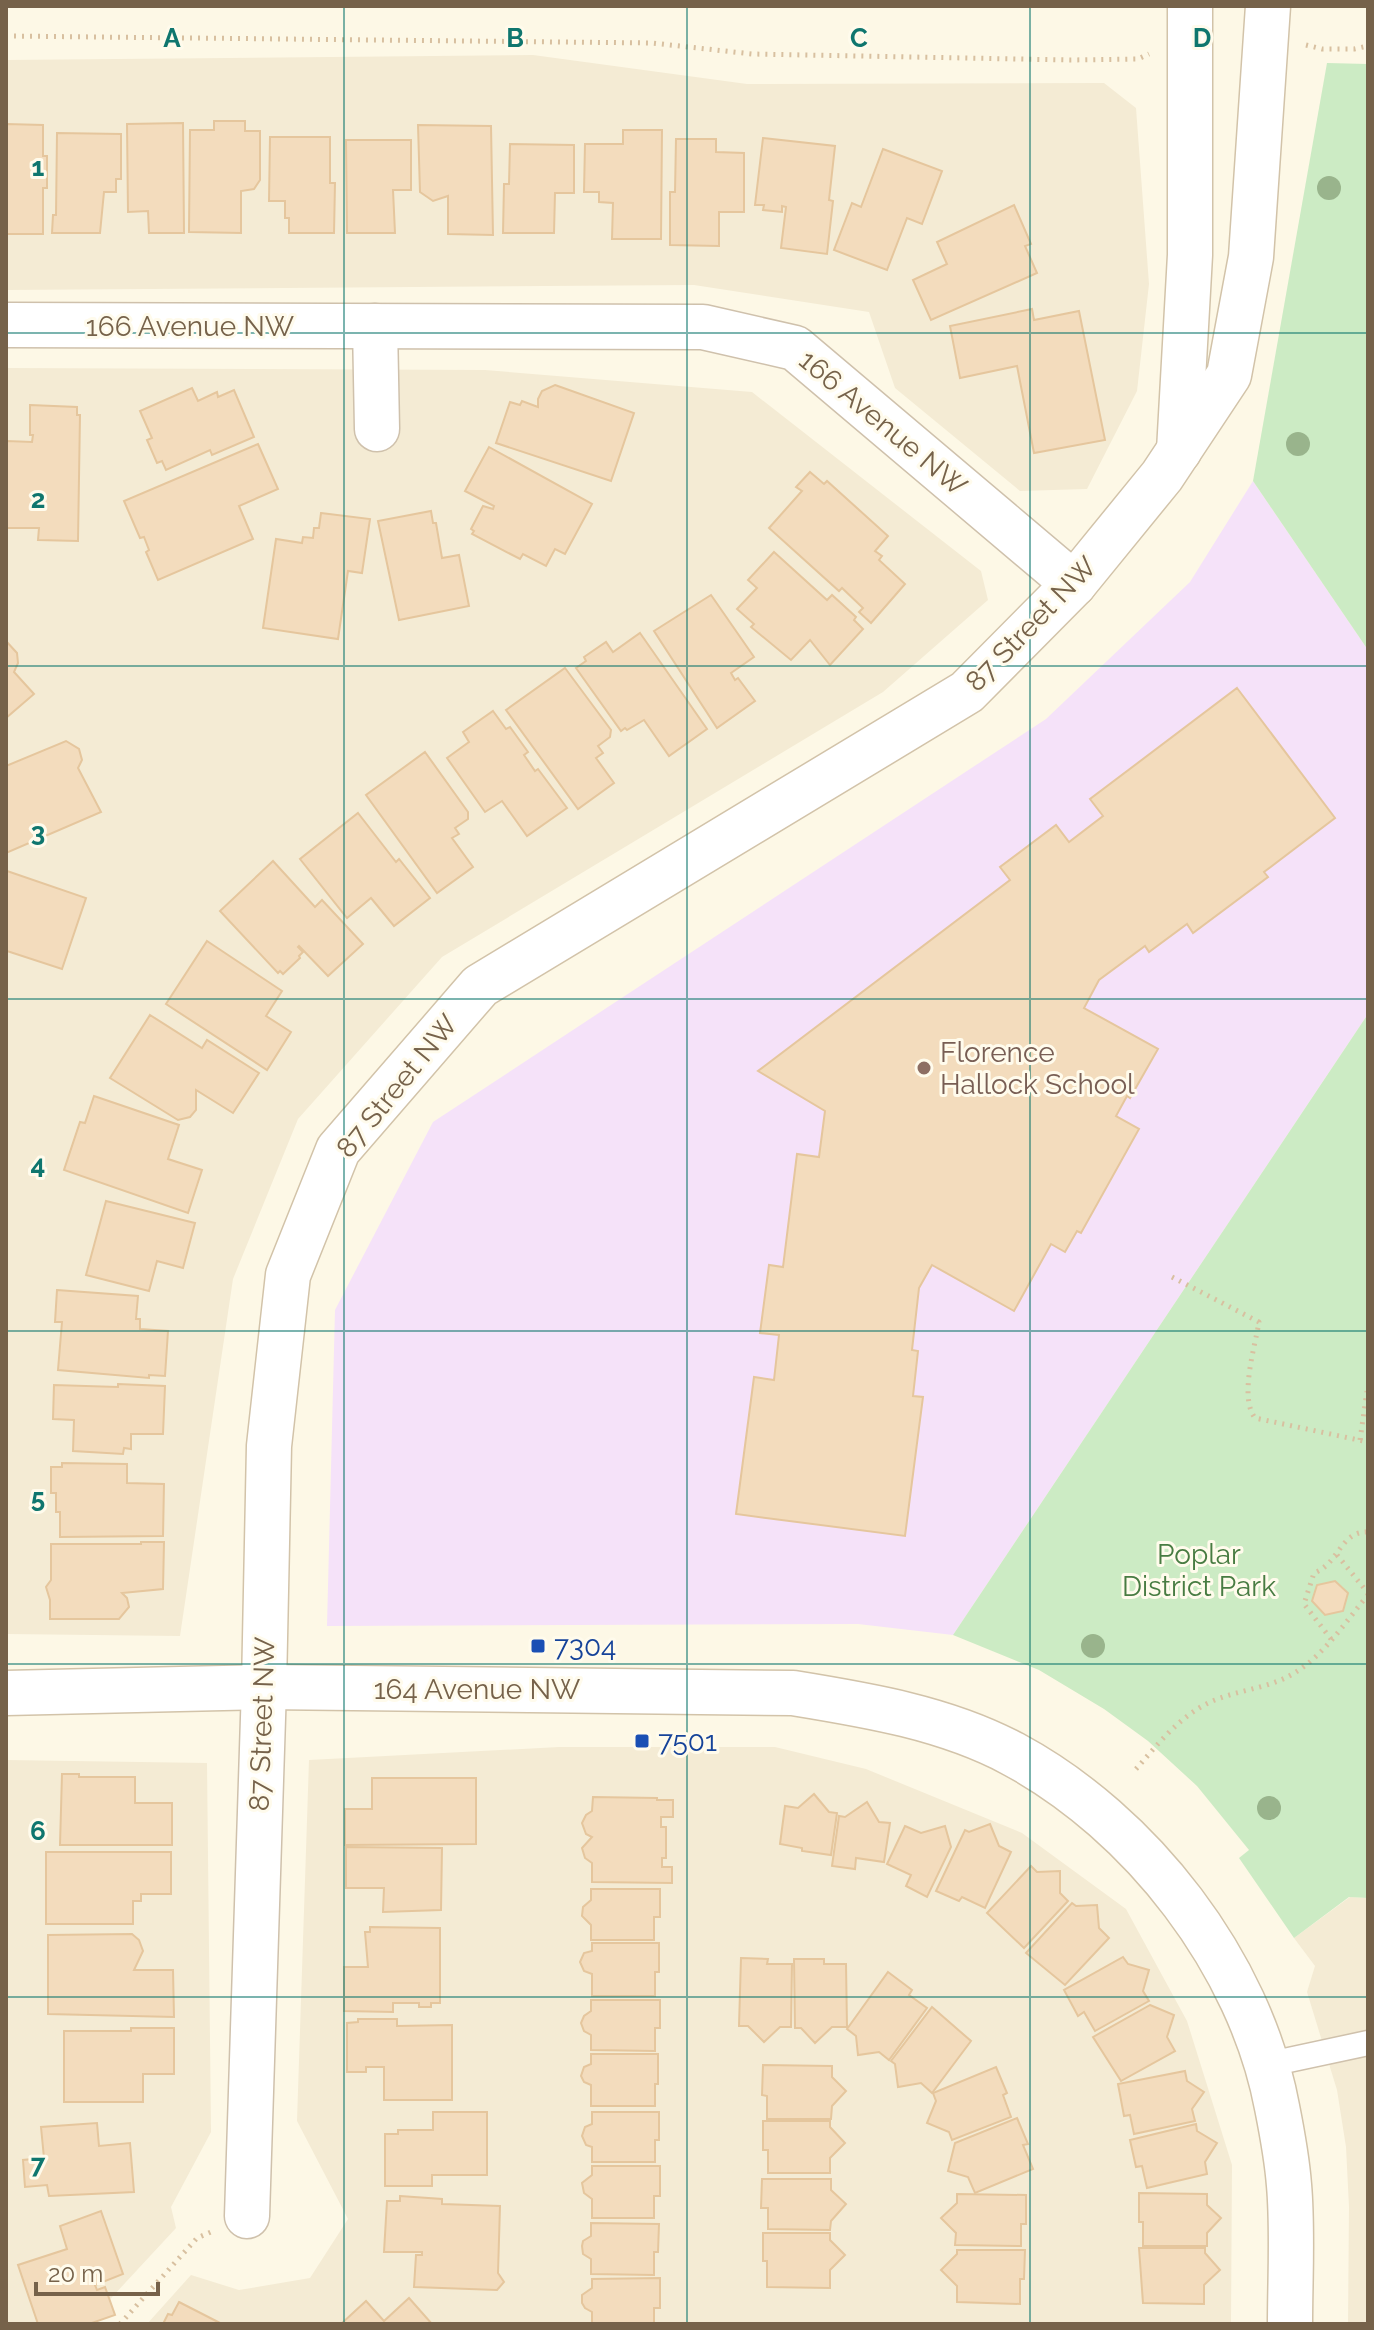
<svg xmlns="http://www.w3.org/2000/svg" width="1374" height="2330" font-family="Raleway,sans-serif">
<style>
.residential{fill:#f4ebd4}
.education{fill:#f5e2f9}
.green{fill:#ccebc4}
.building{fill:#f3dcbd;stroke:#e5c69d;stroke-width:2}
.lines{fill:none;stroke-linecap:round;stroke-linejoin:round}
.lane-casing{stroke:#cfc1ac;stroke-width:27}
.street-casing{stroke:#cfc1ac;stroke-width:47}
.secondary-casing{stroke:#d2c3a9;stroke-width:47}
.path{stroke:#d8c0a0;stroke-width:5;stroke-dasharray:2 6;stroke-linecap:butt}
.lane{stroke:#fff;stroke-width:24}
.street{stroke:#fff;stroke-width:44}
.secondary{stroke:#fff;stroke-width:44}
.tree{fill:#99b48c}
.grid{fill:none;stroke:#0f766e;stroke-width:2;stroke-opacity:0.55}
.education-dot{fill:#8d6e63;stroke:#fffbec;stroke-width:3}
.transit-dot{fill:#1a4fb4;stroke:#fffbec;stroke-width:3}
.labels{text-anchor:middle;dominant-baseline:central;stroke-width:6;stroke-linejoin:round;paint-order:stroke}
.street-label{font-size:28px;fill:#76624a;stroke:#fffbec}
.education-label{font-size:28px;fill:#785e54;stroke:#fffbec;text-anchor:start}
.park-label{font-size:28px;fill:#487c42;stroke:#fffbec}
.transit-label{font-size:28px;fill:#164399;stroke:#fffbec;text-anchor:start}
.grid-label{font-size:26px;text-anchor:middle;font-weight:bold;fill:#0f766e;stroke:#fffbec;stroke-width:6;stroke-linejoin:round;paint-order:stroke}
</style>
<rect width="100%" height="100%" fill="#fdf8e6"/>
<!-- residential -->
<g class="residential">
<path d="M533,55L747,84L1104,83L1136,108L1149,284L1137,391L1087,489L1020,491L895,388L869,312L694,285L6,290V60Z"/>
<path d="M6,368L485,370L752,392L981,571L988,600L883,692L442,957L298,1119L233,1279L180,1636L6,1634Z"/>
<path d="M559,1747H775L866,1769L1022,1833L1126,1909L1187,2021L1232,2165L1231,2324H147L191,2275L239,2290L310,2278L348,2219L297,2121L309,1760Z"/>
<path d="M6,1760L207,1763L211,2132L171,2207L176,2228L87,2324H6Z"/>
<path d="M1350,1897L1368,1898V2324H1348L1349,2207L1346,2147L1337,2090L1307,1992L1315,1966L1294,1938Z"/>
</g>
<!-- education -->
<path class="education" d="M1253,481L1368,650V1014L953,1635L858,1624L327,1626L335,1310L433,1122L1046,719L1190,582Z"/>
<!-- green -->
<g class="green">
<path d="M1327,63L1368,64V650L1253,481Z"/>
<path d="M1368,1014V1898L1349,1897L1294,1938L1239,1858L1249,1850L1197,1786L1148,1741L1104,1709L1039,1670L953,1635Z"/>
</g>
<!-- building -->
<g class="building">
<path d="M214,121H245V131H260V180L254,189L241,191V233L189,232L190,130H214Z"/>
<path d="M183,123L184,233H149L148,211L128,212L127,124Z"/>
<path d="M6,124L43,125V156H47V188H43V234H6Z"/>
<path d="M418,125L491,126L493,235L448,234V196L433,201L420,192Z"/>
<path d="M623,130H662L661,239H612L613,203L599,202V192H584L585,144H623Z"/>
<path d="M57,133L121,134V179H116V192H104L100,233H52L53,215H56Z"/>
<path d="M270,137H330V183H335L334,233H289V218H285V201H269Z"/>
<path d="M763,138L835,146L829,200L833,201L827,254L781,248L786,207L782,206V212L763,210L764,205H755Z"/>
<path d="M676,139H716V152L744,153V212H719V246L670,245V192H675Z"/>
<path d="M346,140H411V190H393L395,233H347Z"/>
<path d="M510,144L574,145V193H555L554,233H503L504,184H509Z"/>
<path d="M883,149L942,171L922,224L907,218L887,270L834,250L852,203L861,207Z"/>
<path d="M1014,205L1031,244L1025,246L1037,273L931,320L913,280L947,264L937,242Z"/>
<path d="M1032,309L1034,320L1079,311L1105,440L1034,453L1017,366L960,378L950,326Z"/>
<path d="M555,385L634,413L611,481L496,443L510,402L520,405L522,401L538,407V399L542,391Z"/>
<path d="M192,388L198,401L217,392L218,397L234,390L254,437L212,455L210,450L166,470L162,461L157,463L147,440L152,438L140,411Z"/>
<path d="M30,405L77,407V415H80L78,541L38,540L39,528H6L7,441L32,442L33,435H30Z"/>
<path d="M258,444L278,489L239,506L253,539L158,580L146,552L149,550L144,537L140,538L124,501Z"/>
<path d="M489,447L592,504L565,554L555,549L546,566L523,554L520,559L472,534L474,531L471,529L483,506L493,509L494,506L465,491Z"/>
<path d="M810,472L824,484L827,481L888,536L875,551L882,556L879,560L905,584L871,623L859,612L863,608L842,588L839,591L769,528L802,491L796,487Z"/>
<path d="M431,511L433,523H436L442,558L459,555L469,606L399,620L378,521Z"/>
<path d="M321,513L370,519L362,573L348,571L338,639L263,628L276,539L302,543L303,537L313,538L314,528H319Z"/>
<path d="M774,552L827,600L832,595L856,617L854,620L863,629L830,665L810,640L791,660L751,627L754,624L737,609L757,588L748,580Z"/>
<path d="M711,595L754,657L731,673L735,680L738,678L755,701L717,728L654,631Z"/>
<path d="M640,633L707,729L669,756L644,720L627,730L625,728L621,731L576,668L586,661L584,657L606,642L613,652Z"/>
<path d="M6,641L17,653L18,663L14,672L34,694L6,718Z"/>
<path d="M565,668L611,730L610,737L598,746L603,753L596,758L614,783L578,809L506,710Z"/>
<path d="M1237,688L1335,818L1264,872L1268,877L1193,933L1187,924L1149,952L1145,946L1099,980L1084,1008L1158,1049L1130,1098L1127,1096L1116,1116L1139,1129L1081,1233L1077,1231L1065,1252L1051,1244L1014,1311L932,1265L919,1288L912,1350L918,1351L913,1396L923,1397L905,1536L736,1514L754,1377L774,1380L779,1335L760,1333L769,1265L783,1267L797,1154L819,1157L825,1111L758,1071L1010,880L1000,867L1056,825L1069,842L1103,816L1090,799Z"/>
<path d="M493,711L506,729L510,727L528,752L524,755L535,771L538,769L567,808L527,836L502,801L485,812L447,758L469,742L463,732Z"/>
<path d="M66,741L79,749L82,760L78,768L101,812L6,853V766Z"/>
<path d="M425,752L468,812V819L455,828L459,834L452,838L473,867L437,893L366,795Z"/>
<path d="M358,813L396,862L399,859L430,898L394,926L371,898L347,918L300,859Z"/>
<path d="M273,861L315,907L322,900L363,944L328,976L299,946L298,947L303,952L299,956L300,958L283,974L280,971L278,973L220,911Z"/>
<path d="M7,871L86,898L62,969L7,951L6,953Z"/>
<path d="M207,941L282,991L266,1016L291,1032L267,1070L166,1004Z"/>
<path d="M150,1015L202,1048L207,1040L259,1073L233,1113L196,1090V1110L190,1117L178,1120L110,1078Z"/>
<path d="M94,1096L179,1125L168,1159L202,1170L188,1213L64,1170L80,1122L85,1123Z"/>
<path d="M106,1201L195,1223L183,1268L157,1261L149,1291L86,1275Z"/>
<path d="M57,1290L138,1296L136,1319H140V1329L168,1331L165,1376L149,1375V1378L58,1370L62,1322H55Z"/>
<path d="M118,1384L165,1386L163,1434H131V1449L124,1448L123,1454L73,1451L74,1420L53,1419L54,1385L118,1387Z"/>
<path d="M62,1463L127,1464V1483L164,1484L163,1536L60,1537V1512H56V1493H51V1467H62Z"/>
<path d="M141,1542H164L163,1589L122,1593L127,1598L129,1607L119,1619H50V1600L46,1587L51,1580V1544H141Z"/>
<path d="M1335,1581L1348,1593L1343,1611L1325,1615L1312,1601L1317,1585Z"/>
<path d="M62,1774H79V1777H135V1803H172V1845H60Z"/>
<path d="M372,1778H476V1844L345,1845V1809H372Z"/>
<path d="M814,1794L829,1812L837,1813L831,1855L802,1851V1848L780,1844L785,1806L798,1808Z"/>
<path d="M593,1797L657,1798V1800H673V1817H661V1827H666V1858H662V1867H672V1883L592,1882V1863L585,1858L582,1848L592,1837L586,1834L582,1823L586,1815L592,1811Z"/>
<path d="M867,1802L879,1822L890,1823L884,1862L856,1858L855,1869L832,1866L839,1816L845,1817Z"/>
<path d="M990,1824L999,1846L1011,1852L985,1908L962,1897L959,1901L936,1891L965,1830L969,1832Z"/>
<path d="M905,1826L921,1833L945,1826L951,1847L927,1897L906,1886L911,1875L887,1864Z"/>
<path d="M346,1847L442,1848L441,1910L383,1912L384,1888H346Z"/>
<path d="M46,1852H171V1894H141V1901H133V1924H46Z"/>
<path d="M1031,1866L1037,1872L1060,1871V1893L1068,1901L1024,1948L987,1913Z"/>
<path d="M591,1889H660V1917H654V1940H591V1925L582,1916L583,1907L591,1900Z"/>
<path d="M1072,1903L1076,1906L1097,1905L1099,1928L1109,1938L1065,1985L1026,1953Z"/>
<path d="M370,1927L440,1928V2003H431V2007H419V2003H393V2012L344,2011V1967H368L365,1932H370Z"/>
<path d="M132,1934L139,1940L143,1951L134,1970H173L174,2017L48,2014V1935Z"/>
<path d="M592,1943H659V1972H655V1996H592V1974L584,1971L580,1962L584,1953L592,1951Z"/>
<path d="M1123,1957L1128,1964L1149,1970L1143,1991L1149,2001L1095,2031L1084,2012L1078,2016L1064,1990Z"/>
<path d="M741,1958L768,1959L767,1964H792L791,2027H780L764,2042L748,2026H739Z"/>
<path d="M794,1959H824V1964H846L847,2027H832L815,2043L801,2028H795Z"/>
<path d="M888,1972L912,1990L909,1995L927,2008L889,2060L879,2052L858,2055L856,2036L847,2029Z"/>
<path d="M591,2000H660V2028H655V2051L591,2050V2035L584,2031L581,2023L584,2016L591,2011Z"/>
<path d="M1150,2005L1174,2015L1167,2037L1175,2051L1121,2081L1093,2037Z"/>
<path d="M932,2007L971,2041L932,2093L921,2083L898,2087L895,2064L891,2061Z"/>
<path d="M358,2019H397V2026L452,2025V2100H384V2067H366V2072H347V2023L358,2022Z"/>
<path d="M131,2028H174V2074H143V2102H64V2031H131Z"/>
<path d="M591,2054H658V2084H655V2106H591V2085L584,2082L581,2076L584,2067L591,2064Z"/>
<path d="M763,2065L832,2066V2077L846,2091L832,2106L831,2119H767V2096L762,2095Z"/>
<path d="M996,2067L1007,2093L1003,2095L1011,2117L952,2140L949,2132L927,2123L936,2101L933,2093Z"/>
<path d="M1185,2071L1187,2081L1204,2092L1192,2109L1195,2121L1134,2134L1130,2115L1124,2116L1118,2084Z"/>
<path d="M433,2112H487V2175H432V2186H385V2134H398V2130H433Z"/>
<path d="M592,2112H659V2140H655V2162H592V2147L586,2145L582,2136L585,2127L592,2124Z"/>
<path d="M1017,2118L1028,2144L1023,2145L1033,2169L975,2193L968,2177L948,2171L955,2143Z"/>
<path d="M763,2121H830V2127L845,2143L830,2158V2173H768V2150H763Z"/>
<path d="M97,2123L99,2146L130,2143L134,2192L49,2196L47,2185L25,2187L23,2160L44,2158L41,2127Z"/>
<path d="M1196,2124L1197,2131L1217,2143L1205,2162L1207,2174L1147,2188L1142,2166L1136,2167L1130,2140Z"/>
<path d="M592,2166H660V2196H654V2218H592V2199L584,2193L582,2183L592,2175Z"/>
<path d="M762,2179H831V2190L846,2204L831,2221L830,2230L768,2229V2208H761Z"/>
<path d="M1139,2193L1207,2194V2205L1221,2218L1207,2233V2246H1143V2222H1139Z"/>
<path d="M957,2194L1026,2195V2224H1021V2246L955,2245L956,2233L941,2218L957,2203Z"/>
<path d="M400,2196L442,2199V2204L500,2206L498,2273L504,2282L497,2290L414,2287L416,2255H422V2252H384L387,2201H400Z"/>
<path d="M101,2211L123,2274L95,2285L97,2290L105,2287L115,2315L89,2324H38L18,2265L67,2249L60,2226Z"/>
<path d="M591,2223L659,2224L658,2252H654V2275L591,2274V2259L583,2254L582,2246L583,2241L591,2236Z"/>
<path d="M763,2233H830V2240L845,2255L830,2270V2288L767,2287V2261H763Z"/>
<path d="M1139,2248H1205V2253L1220,2270L1204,2285V2304L1143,2303Z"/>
<path d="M957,2250H1025L1024,2279H1020V2304L957,2302V2286L941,2270L957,2254Z"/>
<path d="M660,2278V2308H654V2324H592V2312L585,2308L582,2303V2295L592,2288V2279Z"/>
<path d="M409,2298L432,2324H341L366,2301L384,2321Z"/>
<path d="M179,2302L222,2324H163L168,2314L172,2315Z"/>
</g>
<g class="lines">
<!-- lane casing -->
<g class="lane-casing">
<path id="lane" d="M1265,2065L1368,2043"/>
</g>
<!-- street casing -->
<g class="street-casing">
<g id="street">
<path d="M6,325L703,327L795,348L1074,584"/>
<path d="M375,326L377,429"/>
<path d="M247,2216L264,1687"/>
</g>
</g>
<!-- secondary casing -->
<g class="secondary-casing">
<g id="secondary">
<path d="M1179,451L1190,255V6"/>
<path d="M264,1687L269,1446L288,1275L338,1150L480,986L967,692L1074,584L1162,476L1229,375L1251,257L1268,6"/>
<path d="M6,1693L264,1687L793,1693C867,1705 946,1718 1013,1754C1141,1823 1250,1963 1277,2107C1282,2132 1287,2159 1289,2185C1293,2230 1290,2278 1290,2324"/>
</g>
</g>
<!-- path -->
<g class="path">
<path d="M6,36L652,43L752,54L1070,60L1138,59L1149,54"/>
<path d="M1306,45L1322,49H1354L1368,46"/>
<path d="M1172,1277L1259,1322C1255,1347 1239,1397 1255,1418L1368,1442"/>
<path d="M1360,1440L1367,1391"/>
<path d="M1337,1555L1368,1593"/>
<path d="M1331,1639L1304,1604L1314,1573C1339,1564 1340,1531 1368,1532"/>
<path d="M1136,1769C1159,1743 1182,1713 1215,1700C1242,1689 1271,1688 1296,1672C1325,1654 1346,1621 1368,1595"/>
<path d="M120,2324L197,2238L211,2232"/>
</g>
<!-- lane -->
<use href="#lane" class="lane"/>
<!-- street -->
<use href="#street" class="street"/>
<!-- secondary -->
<use href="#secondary" class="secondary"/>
</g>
<!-- trees -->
<g class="tree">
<circle cx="1329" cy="188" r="12"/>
<circle cx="1298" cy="444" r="12"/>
<circle cx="1093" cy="1646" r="12"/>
<circle cx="1269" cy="1808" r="12"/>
</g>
<!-- grid -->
<path class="grid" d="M344,6V2324M687,6V2324M1030,6V2324M6,333H1368M6,666H1368M6,999H1368M6,1331H1368M6,1664H1368M6,1997H1368"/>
<!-- markers -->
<circle class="education-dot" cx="924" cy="1068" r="8"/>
<g class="transit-dot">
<rect x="530" y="1638" width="16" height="16" rx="4"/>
<rect x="634" y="1733" width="16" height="16" rx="4"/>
</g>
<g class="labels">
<!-- street labels -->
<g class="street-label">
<text x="190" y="326">166 Avenue NW</text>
<text transform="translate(883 423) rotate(40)">166 Avenue NW</text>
<text transform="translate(1031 624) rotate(-46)">87 Street NW</text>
<text transform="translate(397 1086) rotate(-51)">87 Street NW</text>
<text x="477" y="1689">164 Avenue NW</text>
<text transform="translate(262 1724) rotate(-88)">87 Street NW</text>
</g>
<!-- education labels -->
<g class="education-label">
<text x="940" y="1052">Florence<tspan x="940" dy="32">Hallock School</tspan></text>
</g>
<!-- park labels -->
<g class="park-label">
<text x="1199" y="1554">Poplar<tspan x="1199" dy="32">District Park</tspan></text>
</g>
<!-- transit labels -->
<g class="transit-label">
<text x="554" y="1646">7304</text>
<text x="658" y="1741">7501</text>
</g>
</g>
<g class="grid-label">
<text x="172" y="47">A</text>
<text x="515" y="47">B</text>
<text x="859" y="47">C</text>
<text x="1202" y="47">D</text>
<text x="38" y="176">1</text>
<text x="38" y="508">2</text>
<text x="38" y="841">3</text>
<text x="38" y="1174">4</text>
<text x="38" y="1507">5</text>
<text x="38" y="1840">6</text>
<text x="38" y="2173">7</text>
</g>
<!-- border -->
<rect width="1374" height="2330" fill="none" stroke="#76624a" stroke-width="16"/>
<!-- scale -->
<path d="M36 2282v12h122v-12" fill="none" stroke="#76624a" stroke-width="4"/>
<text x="48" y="2282" font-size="24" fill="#76624a" stroke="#fffbec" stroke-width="6" paint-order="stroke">20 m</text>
</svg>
